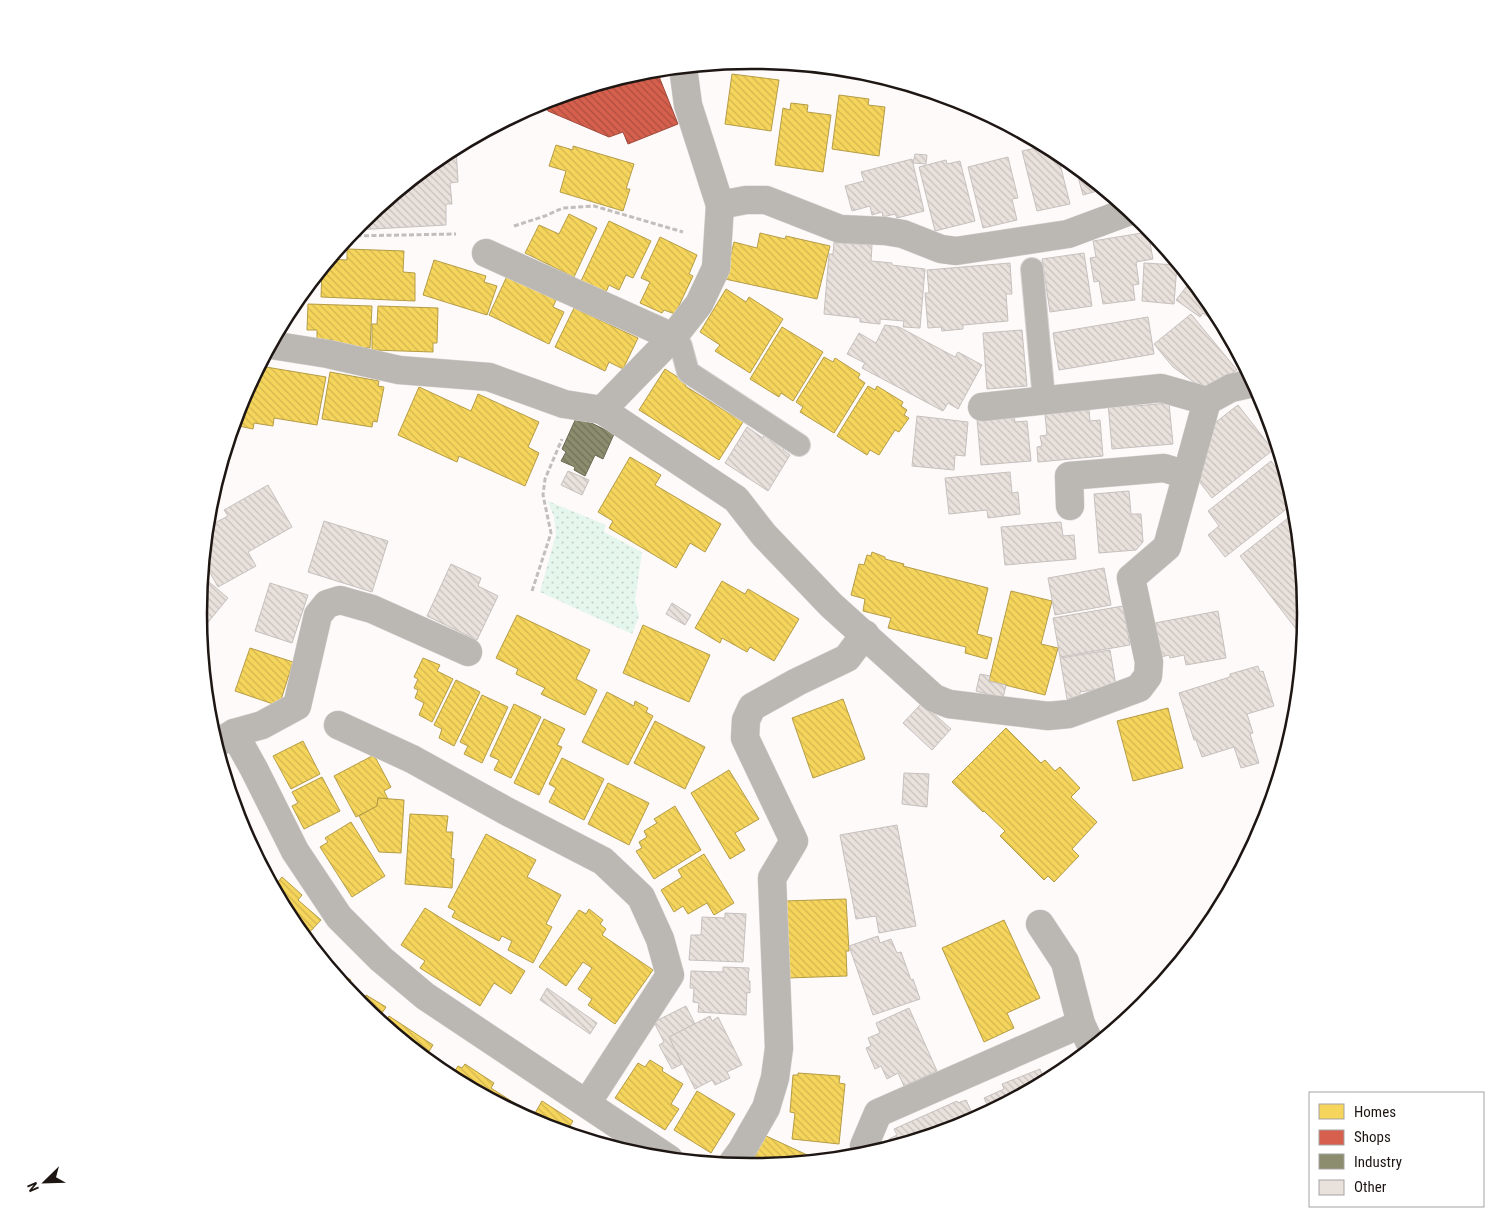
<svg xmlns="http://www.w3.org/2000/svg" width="1504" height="1227" font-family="'Roboto Condensed',sans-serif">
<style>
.grass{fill:url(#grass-dots)}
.homes{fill:url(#homes-back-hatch);stroke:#b59c46}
.shops{fill:url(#shops-back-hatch);stroke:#9f4a3c}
.industry{fill:url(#industry-back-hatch);stroke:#6b6953}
.building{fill:url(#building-back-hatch);stroke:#c6c1bf}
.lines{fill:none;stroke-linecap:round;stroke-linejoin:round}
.lane-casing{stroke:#d8d6d5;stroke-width:24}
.street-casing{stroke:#d8d6d5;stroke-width:29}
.path{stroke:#c1bebc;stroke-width:3;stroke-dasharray:5 2.5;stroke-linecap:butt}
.lane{stroke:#bbb7b3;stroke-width:22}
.street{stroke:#bbb7b3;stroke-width:28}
.rim{fill:none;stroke:#1e1613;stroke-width:2.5}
</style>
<defs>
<pattern id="grass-dots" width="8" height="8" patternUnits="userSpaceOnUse" patternTransform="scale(1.25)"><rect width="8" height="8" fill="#e5f6ec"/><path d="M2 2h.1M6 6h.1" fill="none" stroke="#c4d2ca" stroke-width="1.8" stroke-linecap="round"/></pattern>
<pattern id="homes-back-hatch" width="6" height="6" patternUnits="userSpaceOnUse" patternTransform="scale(1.25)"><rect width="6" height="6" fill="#f6d55c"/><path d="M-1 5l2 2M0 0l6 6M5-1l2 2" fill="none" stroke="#d2b64f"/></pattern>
<pattern id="shops-back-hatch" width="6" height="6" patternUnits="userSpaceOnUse" patternTransform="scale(1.25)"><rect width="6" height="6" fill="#d6604d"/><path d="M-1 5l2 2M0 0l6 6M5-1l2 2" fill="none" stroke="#ad4e3f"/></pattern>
<pattern id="industry-back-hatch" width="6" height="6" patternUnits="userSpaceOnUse" patternTransform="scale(1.25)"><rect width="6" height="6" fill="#8c8c6e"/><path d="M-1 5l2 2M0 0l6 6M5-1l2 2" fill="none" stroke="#727159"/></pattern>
<pattern id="building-back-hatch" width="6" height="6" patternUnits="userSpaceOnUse" patternTransform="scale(1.25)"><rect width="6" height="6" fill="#e9e1dc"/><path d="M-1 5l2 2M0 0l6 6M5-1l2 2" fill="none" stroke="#c7c0bc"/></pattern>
</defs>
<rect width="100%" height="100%" fill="#fdfaf9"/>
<!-- grass -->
<path class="grass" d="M548,501L606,525L604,532L642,552L635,601L639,616L632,634L540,592L556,534L554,517Z"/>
<!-- homes -->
<g class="homes">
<path d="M732,74L779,80L771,131L725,124Z"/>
<path d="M839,95L869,99L868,105L885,107L879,156L832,149Z"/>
<path d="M791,103L808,105L807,112L831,115L823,172L775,165L783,108L790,110Z"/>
<path d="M556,145L573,150V146L634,164L626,189H630L623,211L560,192L566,171L549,166Z"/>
<path d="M569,214L597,228L574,277L525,253L539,225L559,234Z"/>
<path d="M609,221L651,241L633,278L626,275L619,290L609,285L606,292L581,281Z"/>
<path d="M760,233L785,239L786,236L830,246L817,299L725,279L734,242L757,248Z"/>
<path d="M660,237L697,255L689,274L693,276L675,314L664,310L662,313L640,303L650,282L641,278Z"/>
<path d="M347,249L404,251L403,272L415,273V301L321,297L322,270H329L330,259L347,260Z"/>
<path d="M434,260L486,276L484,282L497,286L487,315L423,295Z"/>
<path d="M507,276L556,300L553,307L564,312L549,344L489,315Z"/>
<path d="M726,289L746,302L749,297L783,319L750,373L715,351L720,345L700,332Z"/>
<path d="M308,304L372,306L370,348L333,346V340H317V330H307Z"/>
<path d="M378,306L438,308L437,343H433V352L372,350V324H377Z"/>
<path d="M574,308L638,338L623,369L609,362L605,371L555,347Z"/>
<path d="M782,327L823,352L793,401L781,393L779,397L750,379Z"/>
<path d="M824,357L833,362L835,358L860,374L858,378L865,383L834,433L800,412L803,407L796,402Z"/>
<path d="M260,366L326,377L317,425L274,418L273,426L254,423L253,429L234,425L241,401Z"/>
<path d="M665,369L687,383L685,386L743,422L719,460L639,410Z"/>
<path d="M330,372L379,381L378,386L384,387L377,422L373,421L372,427L322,419Z"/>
<path d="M868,386L875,390L877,386L903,402L901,406L907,410L904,415L909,418L899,432L895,430L879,455L870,450L867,455L837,436Z"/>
<path d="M419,387L471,411L478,394L539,422L528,447L539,453L525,486L459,456L457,462L398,435Z"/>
<path d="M630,457L661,475L655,485L721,524L705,552L690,543L676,568L609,528L613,521L598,512Z"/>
<path d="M872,552L885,557V559L904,564L903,566L988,588L977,634L992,638L987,659L965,653L966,647L888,628L891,618L863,611L865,599L851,595L859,564L864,565L867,555L871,556Z"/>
<path d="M722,581L745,594L748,589L799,619L774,661L750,647L747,652L722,638L720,643L695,628Z"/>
<path d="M1011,591L1052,601L1041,644L1058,648L1045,695L989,681Z"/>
<path d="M517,615L590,650L576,679L597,690L585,715L541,694L545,688L516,674L518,669L496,658Z"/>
<path d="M643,625L710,655L689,702L623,673Z"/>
<path d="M250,648L293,662L279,706L235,691Z"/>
<path d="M423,658L440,665L437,671L453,679L432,722L419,715L424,703L415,698L418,690L414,688L418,679L414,677Z"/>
<path d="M456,680L480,692L454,746L439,738L442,729L434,725Z"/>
<path d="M607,692L634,706L635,701L648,708L646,712L653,716L628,765L582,742Z"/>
<path d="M482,695L508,707L482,763L464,754L468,746L460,742Z"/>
<path d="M843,699L865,759L813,778L792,718Z"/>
<path d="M514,704L541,717L511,778L494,770L499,760L490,756Z"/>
<path d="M1168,708L1183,768L1133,781L1117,721Z"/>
<path d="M544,719L565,729L557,745L562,747L539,795L514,783Z"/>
<path d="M655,721L705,747L685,789L634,763Z"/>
<path d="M1006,728L1041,763L1045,760L1055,771L1060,767L1080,788L1071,797L1097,822L1072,849L1079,856L1054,882L1048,876L1044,880L1000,836L1005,831L984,811L983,812L952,782Z"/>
<path d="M303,741L320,774L291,789L273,756Z"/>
<path d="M374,755L391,787L384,791L388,799L378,798L377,806L356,817L334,776Z"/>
<path d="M562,758L604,779L584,820L549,802L556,788L549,784Z"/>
<path d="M729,770L759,819L735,833L745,850L730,859L691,793Z"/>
<path d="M322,777L340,811L304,829L292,806L298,803L292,792Z"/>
<path d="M608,783L649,803L629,845L588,824Z"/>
<path d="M378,798L404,800L401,853L379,852L359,816L377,806Z"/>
<path d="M675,806L701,850L654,879L636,851L642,848L639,842L647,837L644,831L657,823L654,819Z"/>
<path d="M410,814L448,816L446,832H453L451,858L454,859L452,888L405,884Z"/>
<path d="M351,822L385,876L352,897L320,847L328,842L325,838Z"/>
<path d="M486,834L536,860L527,877L561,895L546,924L552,927L533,963L508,950L512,941L502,936L499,941L452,917L455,911L448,907Z"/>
<path d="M704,854L734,903L714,915L707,903L688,914L683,906L674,912L661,890L682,877L678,870Z"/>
<path d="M282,877L302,895L298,900L321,920L306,936L311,940L309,942L292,921L274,887Z"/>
<path d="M846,899L849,951H846L847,976L787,978L785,901Z"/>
<path d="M425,908L525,971L511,994L494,983L480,1006L420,968L425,961L401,945Z"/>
<path d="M589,909L603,920L600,924L606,929L602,935L653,970L615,1024L588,1005L592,999L578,989L592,968L583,962L566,986L539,967L579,910L586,914Z"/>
<path d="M1004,920L1040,998L1007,1013L1014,1028L984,1042L942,948Z"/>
<path d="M336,970L351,980L347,986L356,992L353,996L334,973Z"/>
<path d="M366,995L386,1007L378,1019L360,1004Z"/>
<path d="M1134,1013L1114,1029L1112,1023Z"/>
<path d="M389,1016L433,1045L426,1056L443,1067L441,1071L384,1024Z"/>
<path d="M650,1060L663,1068L662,1071L683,1084L671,1104L679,1109L665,1130L615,1098L638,1063L645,1067Z"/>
<path d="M465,1064L494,1083L491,1088L516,1104L514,1108L524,1116L451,1077L458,1066L462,1068Z"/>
<path d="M798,1073L840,1076L839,1083L845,1084L839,1144L792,1139L795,1113L790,1112L793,1075H798Z"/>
<path d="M697,1091L735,1114L711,1153L674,1130Z"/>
<path d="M542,1101L573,1121L566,1133L540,1125L531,1120Z"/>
<path d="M764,1135L816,1159V1161L751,1167Z"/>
</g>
<!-- shops -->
<path class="shops" d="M656,69L678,124L628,144L623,132L609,137L548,111L544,101L644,71Z"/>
<!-- industry -->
<path class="industry" d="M577,416L614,434L603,459L595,455L585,476L574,470L575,467L561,461L566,452L562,449Z"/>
<!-- building -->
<g class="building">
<path d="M1045,146L1057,152L1070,204L1037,211L1022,151Z"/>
<path d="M456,147L458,182L450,183L452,204H446V225L354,230L361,222L445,153Z"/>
<path d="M915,154L927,155L926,164L913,163Z"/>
<path d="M1008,157L1018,198L1012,199L1017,220L983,228L968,167Z"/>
<path d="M912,159L924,211L897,218L895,214L883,217L882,212L872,215L870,206L852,211L845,186L864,181L861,172Z"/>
<path d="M946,160L947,164L960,161L975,221L935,231L919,167Z"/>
<path d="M1075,166L1104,189L1083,195Z"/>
<path d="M1148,232L1153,259L1136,262L1139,284L1133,285L1135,300L1103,304L1099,281L1094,282L1090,258L1096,257L1093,241Z"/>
<path d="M834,242L872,245L871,261L892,263V265L925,269L920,328L903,327L904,321L880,319V324L860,322V318L824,314L829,254H833Z"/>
<path d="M1084,253L1092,306L1050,312L1042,259Z"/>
<path d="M1010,263L1012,294H1006L1008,321L963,325V329L942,331L941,327L928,328L925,293H929L927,270Z"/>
<path d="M1144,263L1177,265L1174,304L1142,301Z"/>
<path d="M1181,267L1212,306L1224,329L1203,313L1200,317L1176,300L1190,282L1177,272Z"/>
<path d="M1191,314L1237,370L1205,390L1173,367L1154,344Z"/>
<path d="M1148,317L1154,354L1059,370L1053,333Z"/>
<path d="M885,325L899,327L955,357L958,352L982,365L958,409L948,403L943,411L862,368L865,363L847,354L859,333L876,343Z"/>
<path d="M1022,330L1027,386L987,389L983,333Z"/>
<path d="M1135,400V406L1169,403L1173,444L1112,449L1108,403Z"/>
<path d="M1238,405L1273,450L1212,498L1192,472L1205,462L1200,455L1207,429Z"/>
<path d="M1089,410L1090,421L1100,420L1103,456L1038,462L1037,447L1042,446L1040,436L1047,435L1045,414Z"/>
<path d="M1014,415L1015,422L1027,421L1031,461L981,465L977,419Z"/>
<path d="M917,416L968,422L965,456L955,455L954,470L912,466Z"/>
<path d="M747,427L763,438L765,433L785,446L783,450L790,455L768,491L725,463Z"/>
<path d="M1271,461L1288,483L1294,503L1225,557L1208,535L1219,526L1208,511Z"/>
<path d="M568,471L589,480L582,495L561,485Z"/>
<path d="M1010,472L1012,493L1018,492L1020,514L988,518L987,510L949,514L945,478Z"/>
<path d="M268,485L292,527L248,552L256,566L218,587L204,562L207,527L228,516L224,510Z"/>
<path d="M1129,491L1131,514H1141L1143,542L1136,550L1099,553L1094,494Z"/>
<path d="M1288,518L1297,530L1305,614L1303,638L1240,556Z"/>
<path d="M324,521L388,541L372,592L308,572Z"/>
<path d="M1061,522L1063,536L1074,535L1076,559L1005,565L1001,527Z"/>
<path d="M451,564L481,578L478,586L498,596L477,640L427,616Z"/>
<path d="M1104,568L1111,605L1055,615L1048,578Z"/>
<path d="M202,576L228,598L200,632L199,613Z"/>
<path d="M270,583L308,595L292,643L255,631Z"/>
<path d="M672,603L691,615L685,625L666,614Z"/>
<path d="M1123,606L1130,645L1060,657L1053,618Z"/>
<path d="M1218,611L1226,658L1186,665L1184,655L1170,658L1169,655L1161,657L1155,623Z"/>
<path d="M1110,650L1116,686L1080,692V696L1067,699L1060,658Z"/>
<path d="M1258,666L1260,672L1263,671L1274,706L1247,714L1253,733L1250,734L1259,763L1241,768L1234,747L1202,757L1196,740H1194L1179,693L1230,677V674Z"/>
<path d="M980,674L990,676L989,681L1006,685L1003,698L976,691Z"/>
<path d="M922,703L951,729L932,750L903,723Z"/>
<path d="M904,773L929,774L927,807L902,804Z"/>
<path d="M897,825L916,926L879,933L876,916L856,919L840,835Z"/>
<path d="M725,913L746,914L743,962L689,960L691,935H701L702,917L725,918Z"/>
<path d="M878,936L880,943L891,939L897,953L901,952L911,980L913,979L920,999L873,1015L849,946Z"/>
<path d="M723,967L749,968L748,981H750V993L747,992L746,1015L698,1012L699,1003L693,1002L694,988H690L691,971L723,972Z"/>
<path d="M547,988L597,1023L590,1034L540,1000Z"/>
<path d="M686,1006L695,1024L669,1037L682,1064L672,1069L659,1045L664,1042L654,1022Z"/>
<path d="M909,1008L937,1071L904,1086L898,1073L887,1079L881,1066L875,1069L866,1048L871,1046L868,1038L880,1033L876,1023Z"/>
<path d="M710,1016L712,1021L718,1017L742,1065L727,1072L730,1078L715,1085L712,1080L695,1089L669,1037Z"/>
<path d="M1040,1069L1045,1082L990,1111L984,1098L1004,1089L1002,1084Z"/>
<path d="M966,1100L975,1119L964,1125L892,1147L889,1139L897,1135L894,1129L957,1101L958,1103Z"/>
</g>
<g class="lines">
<!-- lane casing -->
<g class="lane-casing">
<g id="lane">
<path d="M1032,269L1044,400"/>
<path d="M673,337L681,346L688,372L799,445"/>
</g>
</g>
<!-- street casing -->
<g class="street-casing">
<g id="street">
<path d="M683,67L688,105L720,205L716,268L699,304L673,337L602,410L736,499L764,535L831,605L934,698L949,704L1048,716L1069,714L1139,688L1148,676L1149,662L1131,578L1167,547L1207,401L1231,388L1253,383"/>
<path d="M720,205L746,200H766L840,229L885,231L903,234L941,249L956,251L1068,234L1130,211"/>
<path d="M486,253L673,337"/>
<path d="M271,345L328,354L399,370L489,377L564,404L602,410"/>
<path d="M982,407L1161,388L1207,401"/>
<path d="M1070,506L1069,476L1164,468L1187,475"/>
<path d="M338,725L412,759L508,812L603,861L641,897L660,939L670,975L587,1103"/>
<path d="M234,733L262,725L297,706L318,615L327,604L340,600L372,609L468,652"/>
<path d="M216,744L234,733L254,769L295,851L339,917L381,959L425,996L669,1159"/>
<path d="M1040,924L1065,962L1081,1024"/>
<path d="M867,1154L864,1146L878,1113L1081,1024L1092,1047"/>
<path d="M731,1165L742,1150L766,1108L775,1078L779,1048L772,878L794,841L745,738L746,720L752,707L797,682L847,658L865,634"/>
</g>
</g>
<!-- path -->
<g class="path">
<path d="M514,226L545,216L563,208L594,206L683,232"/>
<path d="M349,236L456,234"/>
<path d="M532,591L551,533L543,495L545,479L562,439"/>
</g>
<!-- lane -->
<use href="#lane" class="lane"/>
<!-- street -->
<use href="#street" class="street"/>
</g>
<!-- crop -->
<path d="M0 0H1504V1227H0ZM751 69H753A544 544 0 0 1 1297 613V614A544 544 0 0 1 753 1158H751A544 544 0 0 1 207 614V613A544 544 0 0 1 751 69Z" fill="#fff" fill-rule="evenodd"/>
<path class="rim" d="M751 69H753A544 544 0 0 1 1297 613V614A544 544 0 0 1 753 1158H751A544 544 0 0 1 207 614V613A544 544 0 0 1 751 69Z"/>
<!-- legend -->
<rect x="1309" y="1092" width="175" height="115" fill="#ffffff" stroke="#a5a2a1"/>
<rect x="1319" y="1104" width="25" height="15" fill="#f6d55c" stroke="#a5a2a1"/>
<text x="1354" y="1117" font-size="15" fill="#1e1613">Homes</text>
<rect x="1319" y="1130" width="25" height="15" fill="#d6604d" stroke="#a5a2a1"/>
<text x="1354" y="1142" font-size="15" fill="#1e1613">Shops</text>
<rect x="1319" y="1154" width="25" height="15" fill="#8c8c6e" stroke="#a5a2a1"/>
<text x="1354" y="1167" font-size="15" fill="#1e1613">Industry</text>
<rect x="1319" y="1180" width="25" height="15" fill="#e9e1dc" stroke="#a5a2a1"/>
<text x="1354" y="1192" font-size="15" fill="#1e1613">Other</text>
<!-- north arrow -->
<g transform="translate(45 1182) rotate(247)" stroke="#ffffff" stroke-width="4" paint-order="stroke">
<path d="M0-4L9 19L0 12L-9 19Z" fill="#1e1613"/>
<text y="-8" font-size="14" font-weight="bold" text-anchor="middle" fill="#1e1613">N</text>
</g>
</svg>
